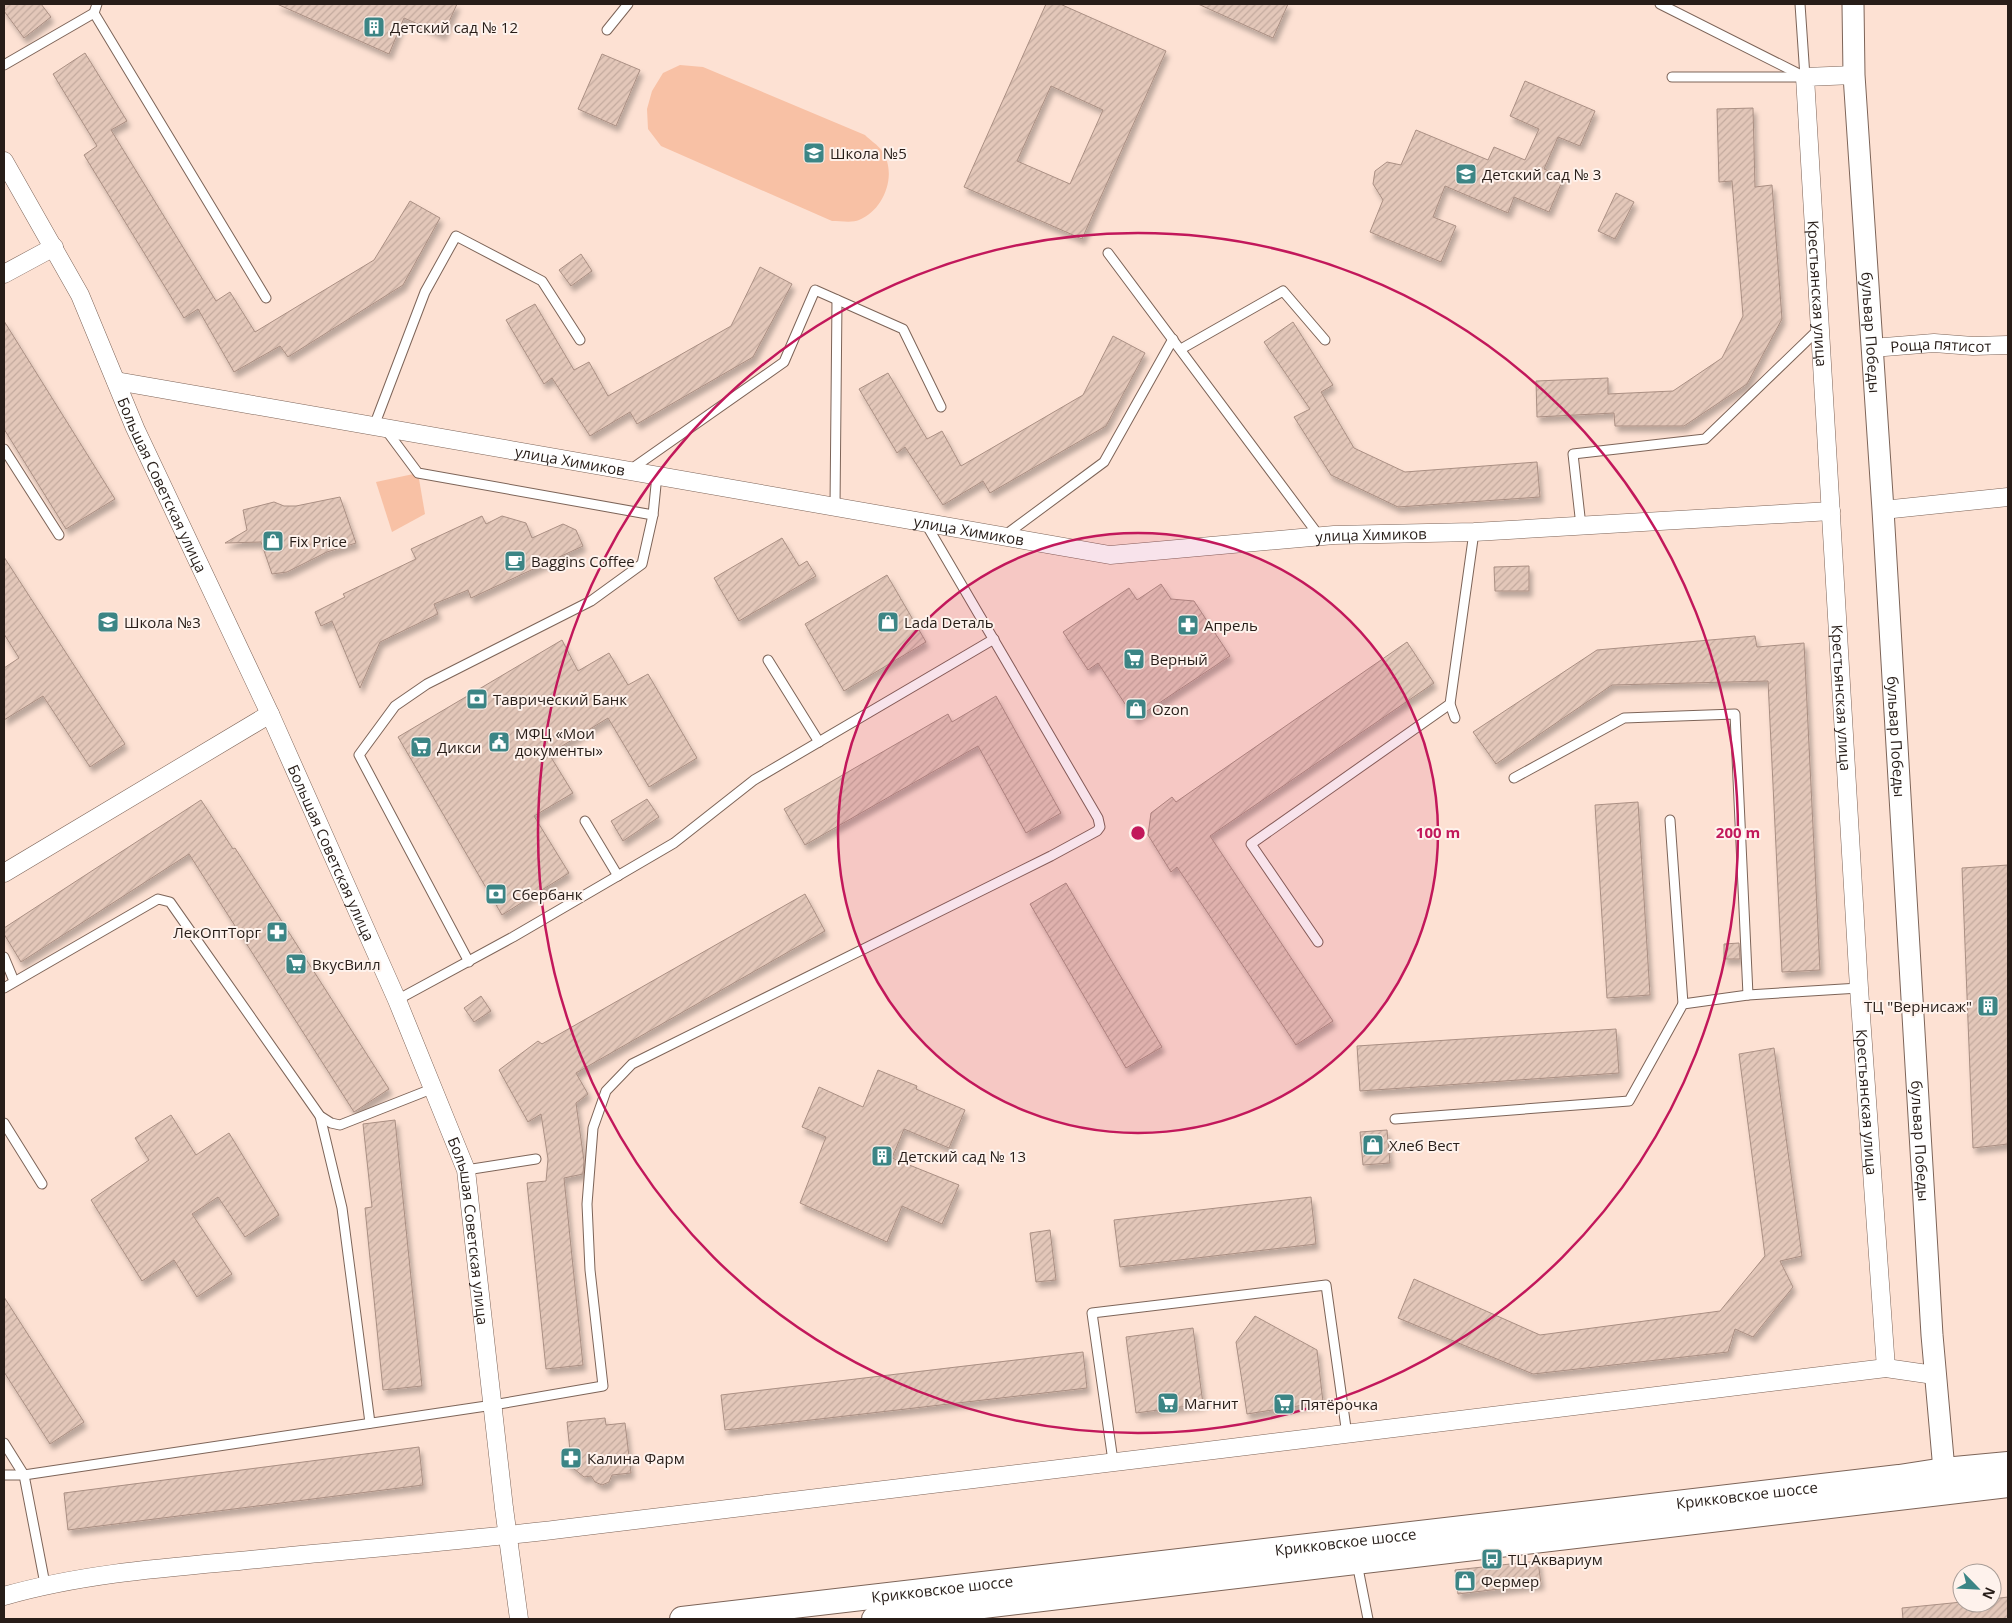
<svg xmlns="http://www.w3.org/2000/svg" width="2012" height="1623" font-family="'Open Sans',sans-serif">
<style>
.green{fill:#f8c1a5}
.building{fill:url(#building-hatch);stroke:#aa8f83;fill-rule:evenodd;filter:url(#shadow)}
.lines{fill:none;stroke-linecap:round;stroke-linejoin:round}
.service-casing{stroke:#7d6458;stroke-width:11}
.minor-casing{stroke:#7d6458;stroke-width:19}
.tertiary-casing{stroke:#7d6458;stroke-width:23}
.secondary-casing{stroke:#7d6458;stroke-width:26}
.service{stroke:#fff;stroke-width:9}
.minor{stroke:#fff;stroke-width:18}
.tertiary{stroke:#fff;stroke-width:21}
.secondary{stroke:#fff;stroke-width:24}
.ring{fill:none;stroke:#c2185b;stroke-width:2.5}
.labels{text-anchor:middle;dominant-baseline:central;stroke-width:4;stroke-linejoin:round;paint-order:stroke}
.poi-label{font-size:15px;fill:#271d18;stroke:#fef2ec;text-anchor:start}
.street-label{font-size:15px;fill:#271d18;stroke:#fef2ec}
.centre{fill:#c2185b;stroke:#fef2ec;stroke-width:2.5}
.ring-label{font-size:15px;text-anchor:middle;font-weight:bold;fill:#c2185b;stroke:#fef2ec;stroke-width:4;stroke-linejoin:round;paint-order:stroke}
</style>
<defs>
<pattern id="building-hatch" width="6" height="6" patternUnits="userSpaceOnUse" patternTransform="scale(1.25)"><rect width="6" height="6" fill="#e3c7b9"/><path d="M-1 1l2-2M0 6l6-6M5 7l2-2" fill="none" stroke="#c3aa9e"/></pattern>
<filter id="shadow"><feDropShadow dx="3" dy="5.5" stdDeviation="2.5" flood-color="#0004"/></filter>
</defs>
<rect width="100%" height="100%" fill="#fde1d3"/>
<!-- green -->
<g class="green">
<path d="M680,65L703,67L865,135C870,140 878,145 882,151C898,174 884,210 859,220C853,223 840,221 832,221L661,146L648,129L647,109L652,91L663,73Z"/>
<path d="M418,473L425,514L392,532L376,482Z"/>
</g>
<!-- building -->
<g class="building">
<path d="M4,4H41L51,17L24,38L4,11Z"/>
<path d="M277,4H457L443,35L404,18L389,54Z"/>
<path d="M1046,4H1060L1166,51L1082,239L964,187ZM1051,86L1103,110L1070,184L1017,161Z"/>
<path d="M1198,4H1288L1273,38Z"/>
<path d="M85,53L127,121L111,130L216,301L230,292L255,332L374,260L410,201L440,218L403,285L288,357L280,346L234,372L198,309L184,318L84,155L97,146L53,74Z"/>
<path d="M602,54L640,70L616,126L578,109Z"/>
<path d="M1525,81L1595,111L1580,146L1558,137L1544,169L1564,177L1549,212L1514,197L1508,213L1445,186L1433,217L1456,226L1441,262L1370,232L1383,200L1373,184L1375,171L1387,162L1401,165L1416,130L1488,160L1494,147L1525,160L1539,129L1510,116Z"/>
<path d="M1753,108L1755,187L1772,185L1782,319L1747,384L1684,426H1615L1614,413L1537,417L1536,381L1608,378V394L1673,391L1722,358L1743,316L1732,181L1719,182L1717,109Z"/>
<path d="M1616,193L1634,202L1615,239L1598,231Z"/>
<path d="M581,254L592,271L571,286L559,270Z"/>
<path d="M760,267L792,284L753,357L637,424L630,412L590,436L552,378L544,384L506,320L535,304L574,370L589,362L608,396L731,326Z"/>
<path d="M4,321L115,499L66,529L4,429Z"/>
<path d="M1293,322L1333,385L1321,392L1354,448L1405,472L1537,462L1540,497L1398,507L1331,475L1294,417L1310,409L1264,342Z"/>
<path d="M1113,336L1145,353L1106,426L990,493L983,481L943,505L905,447L897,453L859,389L888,373L927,439L942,431L961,466L1083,395Z"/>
<path d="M340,497L356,543L327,552L287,572L272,574L261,542L225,543L247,530L243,510L274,502L284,506H296Z"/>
<path d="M482,516L486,524L502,516L526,523L532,538L563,524L576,530L583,546L471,598L468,590L434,604L438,614L380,642L360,688L332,621L321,626L315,612L345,597L343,594L416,559L411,549Z"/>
<path d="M782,538L799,566L807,561L816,576L739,621L714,578Z"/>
<path d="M4,557L125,744L90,767L43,696L4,720V668L19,658L4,634Z"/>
<path d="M1529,566V591H1495L1494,567Z"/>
<path d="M887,575L926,642L844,691L805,624Z"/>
<path d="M1161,584L1171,599L1194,601L1230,656L1135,719L1098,663L1088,670L1063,632L1129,588L1137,600Z"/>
<path d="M1755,636L1757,647L1804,643L1820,970L1782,972L1768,681L1612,685L1496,764L1473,732L1597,650Z"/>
<path d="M562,640L578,671L609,653L628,685L648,674L697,758L649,787L608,718L549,754L573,793L534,816L569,873L502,915L398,737Z"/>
<path d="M1407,642L1434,683L1210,836L1333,1021L1296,1045L1177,867L1171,872L1148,835L1151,813L1172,797L1176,802Z"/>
<path d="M996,696L1061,813L1026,833L978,746L805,845L784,809L948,714L952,722Z"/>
<path d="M647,799L659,817L623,841L611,821Z"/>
<path d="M201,800L233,849L235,848L389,1089L354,1112L189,854L21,962L4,934V928Z"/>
<path d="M1638,802L1650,995L1607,998L1595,805Z"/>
<path d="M2008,865V1144L1973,1148L1962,868Z"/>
<path d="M1066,883L1162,1047L1126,1068L1030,904Z"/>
<path d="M805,894L825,931L576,1073L588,1094L576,1103L584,1161L583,1174L564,1178L583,1365L546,1369L527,1183L546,1181L548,1159L541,1114L528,1122L499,1070L538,1041L542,1044Z"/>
<path d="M1739,943L1740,959H1724V944Z"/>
<path d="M481,996L491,1011L474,1022L464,1008Z"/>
<path d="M1616,1029L1619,1073L1360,1091L1357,1046Z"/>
<path d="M1774,1048L1802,1256L1780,1261L1793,1287L1753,1337L1735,1329L1728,1352L1533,1374L1398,1318L1414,1279L1540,1335L1720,1311L1765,1256L1739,1054Z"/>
<path d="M878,1070L917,1086L916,1089L965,1110L949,1148L904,1129L892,1158L959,1185L942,1224L902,1206L887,1242L800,1203L826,1137L802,1127L819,1087L863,1107Z"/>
<path d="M171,1115L196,1155L229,1133L279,1215L245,1237L218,1197L192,1214L232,1274L197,1297L174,1260L142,1281L91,1200L149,1160L135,1138Z"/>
<path d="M395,1120L422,1386L383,1390L365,1208L372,1207L363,1124Z"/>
<path d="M1387,1130L1390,1163L1363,1165L1360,1132Z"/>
<path d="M1311,1197L1316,1244L1120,1267L1114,1220Z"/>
<path d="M1050,1230L1056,1280L1036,1282L1030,1233Z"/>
<path d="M4,1297L84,1422L50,1444L4,1372Z"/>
<path d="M1255,1316L1317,1350L1323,1402L1247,1414L1236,1342Z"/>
<path d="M1193,1328L1203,1404L1136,1413L1126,1337Z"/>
<path d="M1083,1352L1087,1388L725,1430L721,1395Z"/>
<path d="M605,1418L606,1425L625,1423L631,1473L612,1475L609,1482L602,1485L595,1482L591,1476L584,1477L563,1460L570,1451L567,1422Z"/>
<path d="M419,1447L423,1485L68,1530L64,1493Z"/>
<path d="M1538,1561L1541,1584L1458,1594L1455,1570Z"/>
<path d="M2008,1597V1619H1903L1902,1608L1962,1602L1992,1603V1599Z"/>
</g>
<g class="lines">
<!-- service casing -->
<g class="service-casing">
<g id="service">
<path d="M1660,4L1805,77L1800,4"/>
<path d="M94,13L97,4"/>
<path d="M607,30L628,4"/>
<path d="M4,65L94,13L266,298"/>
<path d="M1672,77H1802"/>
<path d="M1108,253L1320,537"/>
<path d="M1181,349L1283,291L1325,340"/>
<path d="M374,426L425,292L456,236L542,281L580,340"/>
<path d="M386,430L418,473L653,515"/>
<path d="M4,449L59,535"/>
<path d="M630,470L784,362L815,290L903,329L941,407"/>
<path d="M835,506L837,300"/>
<path d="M1581,526L1573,454L1705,439L1820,328"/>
<path d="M1004,536L1104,462L1173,339"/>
<path d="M768,660L819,742"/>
<path d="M1455,718L1450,704L1474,532"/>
<path d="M1514,778L1624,718L1735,714L1748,995"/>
<path d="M1670,820L1683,1004"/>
<path d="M585,821L618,876"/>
<path d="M1318,942L1251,844L1450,704"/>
<path d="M4,957L14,981"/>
<path d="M469,962L359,755L395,706L427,684L591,601L642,564L653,515L657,475"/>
<path d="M4,988L158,899L170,902L320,1116L331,1123L340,1125L434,1088"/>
<path d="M397,1000L513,937L674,843L754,780L994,639"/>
<path d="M320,1116L342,1208L370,1423"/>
<path d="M1395,1119L1629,1101L1683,1004L1748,995L1859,988"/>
<path d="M4,1123L42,1184"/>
<path d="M466,1170L536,1159"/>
<path d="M4,1443L24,1475L493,1405L603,1386L590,1270L587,1204L593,1128L606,1091L632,1064L1051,856L1097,831L1100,827L1098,818L926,524"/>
<path d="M1113,1461L1092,1313L1326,1285L1347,1435"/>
<path d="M4,1475H24L45,1584"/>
<path d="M1357,1563L1368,1619"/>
</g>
</g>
<!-- minor casing -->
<g class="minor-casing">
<g id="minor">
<path id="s1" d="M1854,75L1805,77L1859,988L1886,1368"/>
<path id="s2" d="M4,161L80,295L135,428L270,714L397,1000L466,1170L504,1508L519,1619"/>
<path d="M4,274L54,247"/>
<path id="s3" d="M1872,348L1934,343L1973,346L2008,345"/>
<path id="s4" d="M116,381L1110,555L1334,535L1474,532L1831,511"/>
<path d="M1883,510L2008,497"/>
<path d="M4,873L270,714"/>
<path d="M4,1596C81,1574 160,1568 239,1561C346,1550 454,1542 561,1529C1003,1475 1444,1423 1886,1368L1934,1375"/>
</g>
</g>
<!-- tertiary casing -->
<g class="tertiary-casing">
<g id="tertiary">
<path id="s5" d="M1853,4L1854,75L1883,510L1932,1335L1944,1470"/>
</g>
</g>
<!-- secondary casing -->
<g class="secondary-casing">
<g id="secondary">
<path id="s6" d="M682,1619L1899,1477L1944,1470L2008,1464"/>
<path d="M874,1619L2008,1485"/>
</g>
</g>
<!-- service -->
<use href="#service" class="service"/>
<!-- minor -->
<use href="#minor" class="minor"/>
<!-- tertiary -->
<use href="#tertiary" class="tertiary"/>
<!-- secondary -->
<use href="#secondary" class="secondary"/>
</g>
<!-- distance rings -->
<circle cx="1138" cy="833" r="300" fill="#c2185b" fill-opacity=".12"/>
<g class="ring">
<circle cx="1138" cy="833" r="300"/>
<circle cx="1138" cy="833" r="600"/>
</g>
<!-- icons -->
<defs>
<g id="building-square" transform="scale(1.125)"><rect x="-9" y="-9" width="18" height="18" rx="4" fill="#3c8585" stroke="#fef2ec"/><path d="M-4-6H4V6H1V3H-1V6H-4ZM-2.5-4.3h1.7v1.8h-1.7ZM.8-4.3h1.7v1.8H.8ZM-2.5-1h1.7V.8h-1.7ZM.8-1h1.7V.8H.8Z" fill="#fff"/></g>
<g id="school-square" transform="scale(1.125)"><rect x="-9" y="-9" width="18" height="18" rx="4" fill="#3c8585" stroke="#fef2ec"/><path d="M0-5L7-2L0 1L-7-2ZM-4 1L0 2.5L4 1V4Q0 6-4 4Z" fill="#fff"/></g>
<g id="shop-square" transform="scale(1.125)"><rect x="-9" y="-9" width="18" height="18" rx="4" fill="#3c8585" stroke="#fef2ec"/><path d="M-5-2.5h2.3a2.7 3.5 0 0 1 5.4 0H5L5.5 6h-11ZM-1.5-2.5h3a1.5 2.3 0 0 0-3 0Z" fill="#fff"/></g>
<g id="cafe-square" transform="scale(1.125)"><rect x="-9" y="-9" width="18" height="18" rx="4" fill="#3c8585" stroke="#fef2ec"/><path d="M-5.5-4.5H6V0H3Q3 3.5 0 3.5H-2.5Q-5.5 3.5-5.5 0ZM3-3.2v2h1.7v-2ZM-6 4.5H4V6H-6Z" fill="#fff"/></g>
<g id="pharmacy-square" transform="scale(1.125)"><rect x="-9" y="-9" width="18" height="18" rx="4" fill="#3c8585" stroke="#fef2ec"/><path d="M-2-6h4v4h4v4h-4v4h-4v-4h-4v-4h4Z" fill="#fff"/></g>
<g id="supermarket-square" transform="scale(1.125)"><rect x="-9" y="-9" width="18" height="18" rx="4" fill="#3c8585" stroke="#fef2ec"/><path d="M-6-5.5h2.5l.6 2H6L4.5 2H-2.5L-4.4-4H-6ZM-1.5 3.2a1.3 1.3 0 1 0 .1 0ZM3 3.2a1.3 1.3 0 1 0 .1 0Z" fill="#fff"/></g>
<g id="bank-square" transform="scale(1.125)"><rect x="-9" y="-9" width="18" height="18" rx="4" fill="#3c8585" stroke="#fef2ec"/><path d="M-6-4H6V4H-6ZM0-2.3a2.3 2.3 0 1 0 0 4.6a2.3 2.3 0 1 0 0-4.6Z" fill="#fff"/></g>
<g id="civic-square" transform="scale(1.125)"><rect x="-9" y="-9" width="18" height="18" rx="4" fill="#3c8585" stroke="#fef2ec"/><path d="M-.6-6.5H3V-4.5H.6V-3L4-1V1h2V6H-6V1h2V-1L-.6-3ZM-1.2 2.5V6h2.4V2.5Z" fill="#fff"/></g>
<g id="bus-square" transform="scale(1.125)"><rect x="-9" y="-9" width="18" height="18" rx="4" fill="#3c8585" stroke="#fef2ec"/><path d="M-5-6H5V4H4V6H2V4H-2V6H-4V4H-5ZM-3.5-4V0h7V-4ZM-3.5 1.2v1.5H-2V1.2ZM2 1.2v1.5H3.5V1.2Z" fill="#fff"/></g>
</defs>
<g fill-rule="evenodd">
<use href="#building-square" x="374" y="27"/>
<use href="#school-square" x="814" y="153"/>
<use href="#school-square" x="1466" y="174"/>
<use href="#shop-square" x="273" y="541"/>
<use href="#cafe-square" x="515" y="561"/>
<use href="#school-square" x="108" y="622"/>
<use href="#shop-square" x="888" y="622"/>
<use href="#pharmacy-square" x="1188" y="625"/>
<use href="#supermarket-square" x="1134" y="659"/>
<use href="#bank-square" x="477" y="699"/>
<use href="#shop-square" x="1136" y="709"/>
<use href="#civic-square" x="499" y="742"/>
<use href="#supermarket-square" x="421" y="747"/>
<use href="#bank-square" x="496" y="894"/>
<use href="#pharmacy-square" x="277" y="932"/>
<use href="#supermarket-square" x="296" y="964"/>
<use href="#building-square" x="1988" y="1006"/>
<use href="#shop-square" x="1373" y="1145"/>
<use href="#building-square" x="882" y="1156"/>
<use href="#supermarket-square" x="1168" y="1403"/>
<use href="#supermarket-square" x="1284" y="1404"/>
<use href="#pharmacy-square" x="571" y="1458"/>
<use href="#bus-square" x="1492" y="1559"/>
<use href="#shop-square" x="1465" y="1581"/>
</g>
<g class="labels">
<!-- poi labels -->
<g class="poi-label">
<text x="390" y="27">Детский сад № 12</text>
<text x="830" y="153">Школа №5</text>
<text x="1482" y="174">Детский сад № 3</text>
<text x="289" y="541">Fix Price</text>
<text x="531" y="561">Baggins Coffee</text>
<text x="124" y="622">Школа №3</text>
<text x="904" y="622">Lada Dеталь</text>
<text x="1204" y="625">Апрель</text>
<text x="1150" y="659">Верный</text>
<text x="493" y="699">Таврический Банк</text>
<text x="1152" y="709">Ozon</text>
<text x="515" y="733">МФЦ «Мои<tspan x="515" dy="17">документы»</tspan></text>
<text x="437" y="747">Дикси</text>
<text x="512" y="894">Сбербанк</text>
<text x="261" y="932" text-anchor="end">ЛекОптТорг</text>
<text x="312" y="964">ВкусВилл</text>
<text x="1972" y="1006" text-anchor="end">ТЦ "Вернисаж"</text>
<text x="1389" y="1145">Хлеб Вест</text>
<text x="898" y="1156">Детский сад № 13</text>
<text x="1184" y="1403">Магнит</text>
<text x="1300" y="1404">Пятёрочка</text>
<text x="587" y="1458">Калина Фарм</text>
<text x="1508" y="1559">ТЦ Аквариум</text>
<text x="1481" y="1581">Фермер</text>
</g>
<!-- street labels -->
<g class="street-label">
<text stroke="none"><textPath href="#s1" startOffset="266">Крестьянская улица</textPath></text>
<text stroke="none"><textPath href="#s5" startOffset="329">бульвар Победы</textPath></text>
<text stroke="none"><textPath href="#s3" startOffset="69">Роща пятисот</textPath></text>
<text stroke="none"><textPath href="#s4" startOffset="461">улица Химиков</textPath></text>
<text stroke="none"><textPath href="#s2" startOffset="361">Большая Советская улица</textPath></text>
<text stroke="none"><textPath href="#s4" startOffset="866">улица Химиков</textPath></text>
<text stroke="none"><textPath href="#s4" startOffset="1271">улица Химиков</textPath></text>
<text stroke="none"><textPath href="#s1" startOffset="671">Крестьянская улица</textPath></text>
<text stroke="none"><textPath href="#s5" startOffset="734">бульвар Победы</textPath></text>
<text stroke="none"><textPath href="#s2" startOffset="766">Большая Советская улица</textPath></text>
<text stroke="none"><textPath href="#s1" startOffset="1076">Крестьянская улица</textPath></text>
<text stroke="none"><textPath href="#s5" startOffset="1139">бульвар Победы</textPath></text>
<text stroke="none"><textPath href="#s2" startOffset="1171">Большая Советская улица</textPath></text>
<text stroke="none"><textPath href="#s6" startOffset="1072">Крикковское шоссе</textPath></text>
<text stroke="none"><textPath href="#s6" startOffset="668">Крикковское шоссе</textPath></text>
<text stroke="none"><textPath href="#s6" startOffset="262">Крикковское шоссе</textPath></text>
</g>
</g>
<circle cx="1138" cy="833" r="8" class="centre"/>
<g class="ring-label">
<text x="1438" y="838">100 m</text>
<text x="1738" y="838">200 m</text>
</g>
<!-- border -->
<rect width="2012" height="1623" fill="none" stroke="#271d18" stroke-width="10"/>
<!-- north arrow -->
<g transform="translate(1977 1588) rotate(114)"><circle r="24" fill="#fef2ec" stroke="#a89d97"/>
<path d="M0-4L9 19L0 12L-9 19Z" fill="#3c8585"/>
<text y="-8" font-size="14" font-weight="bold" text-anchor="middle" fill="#271d18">N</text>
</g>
</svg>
